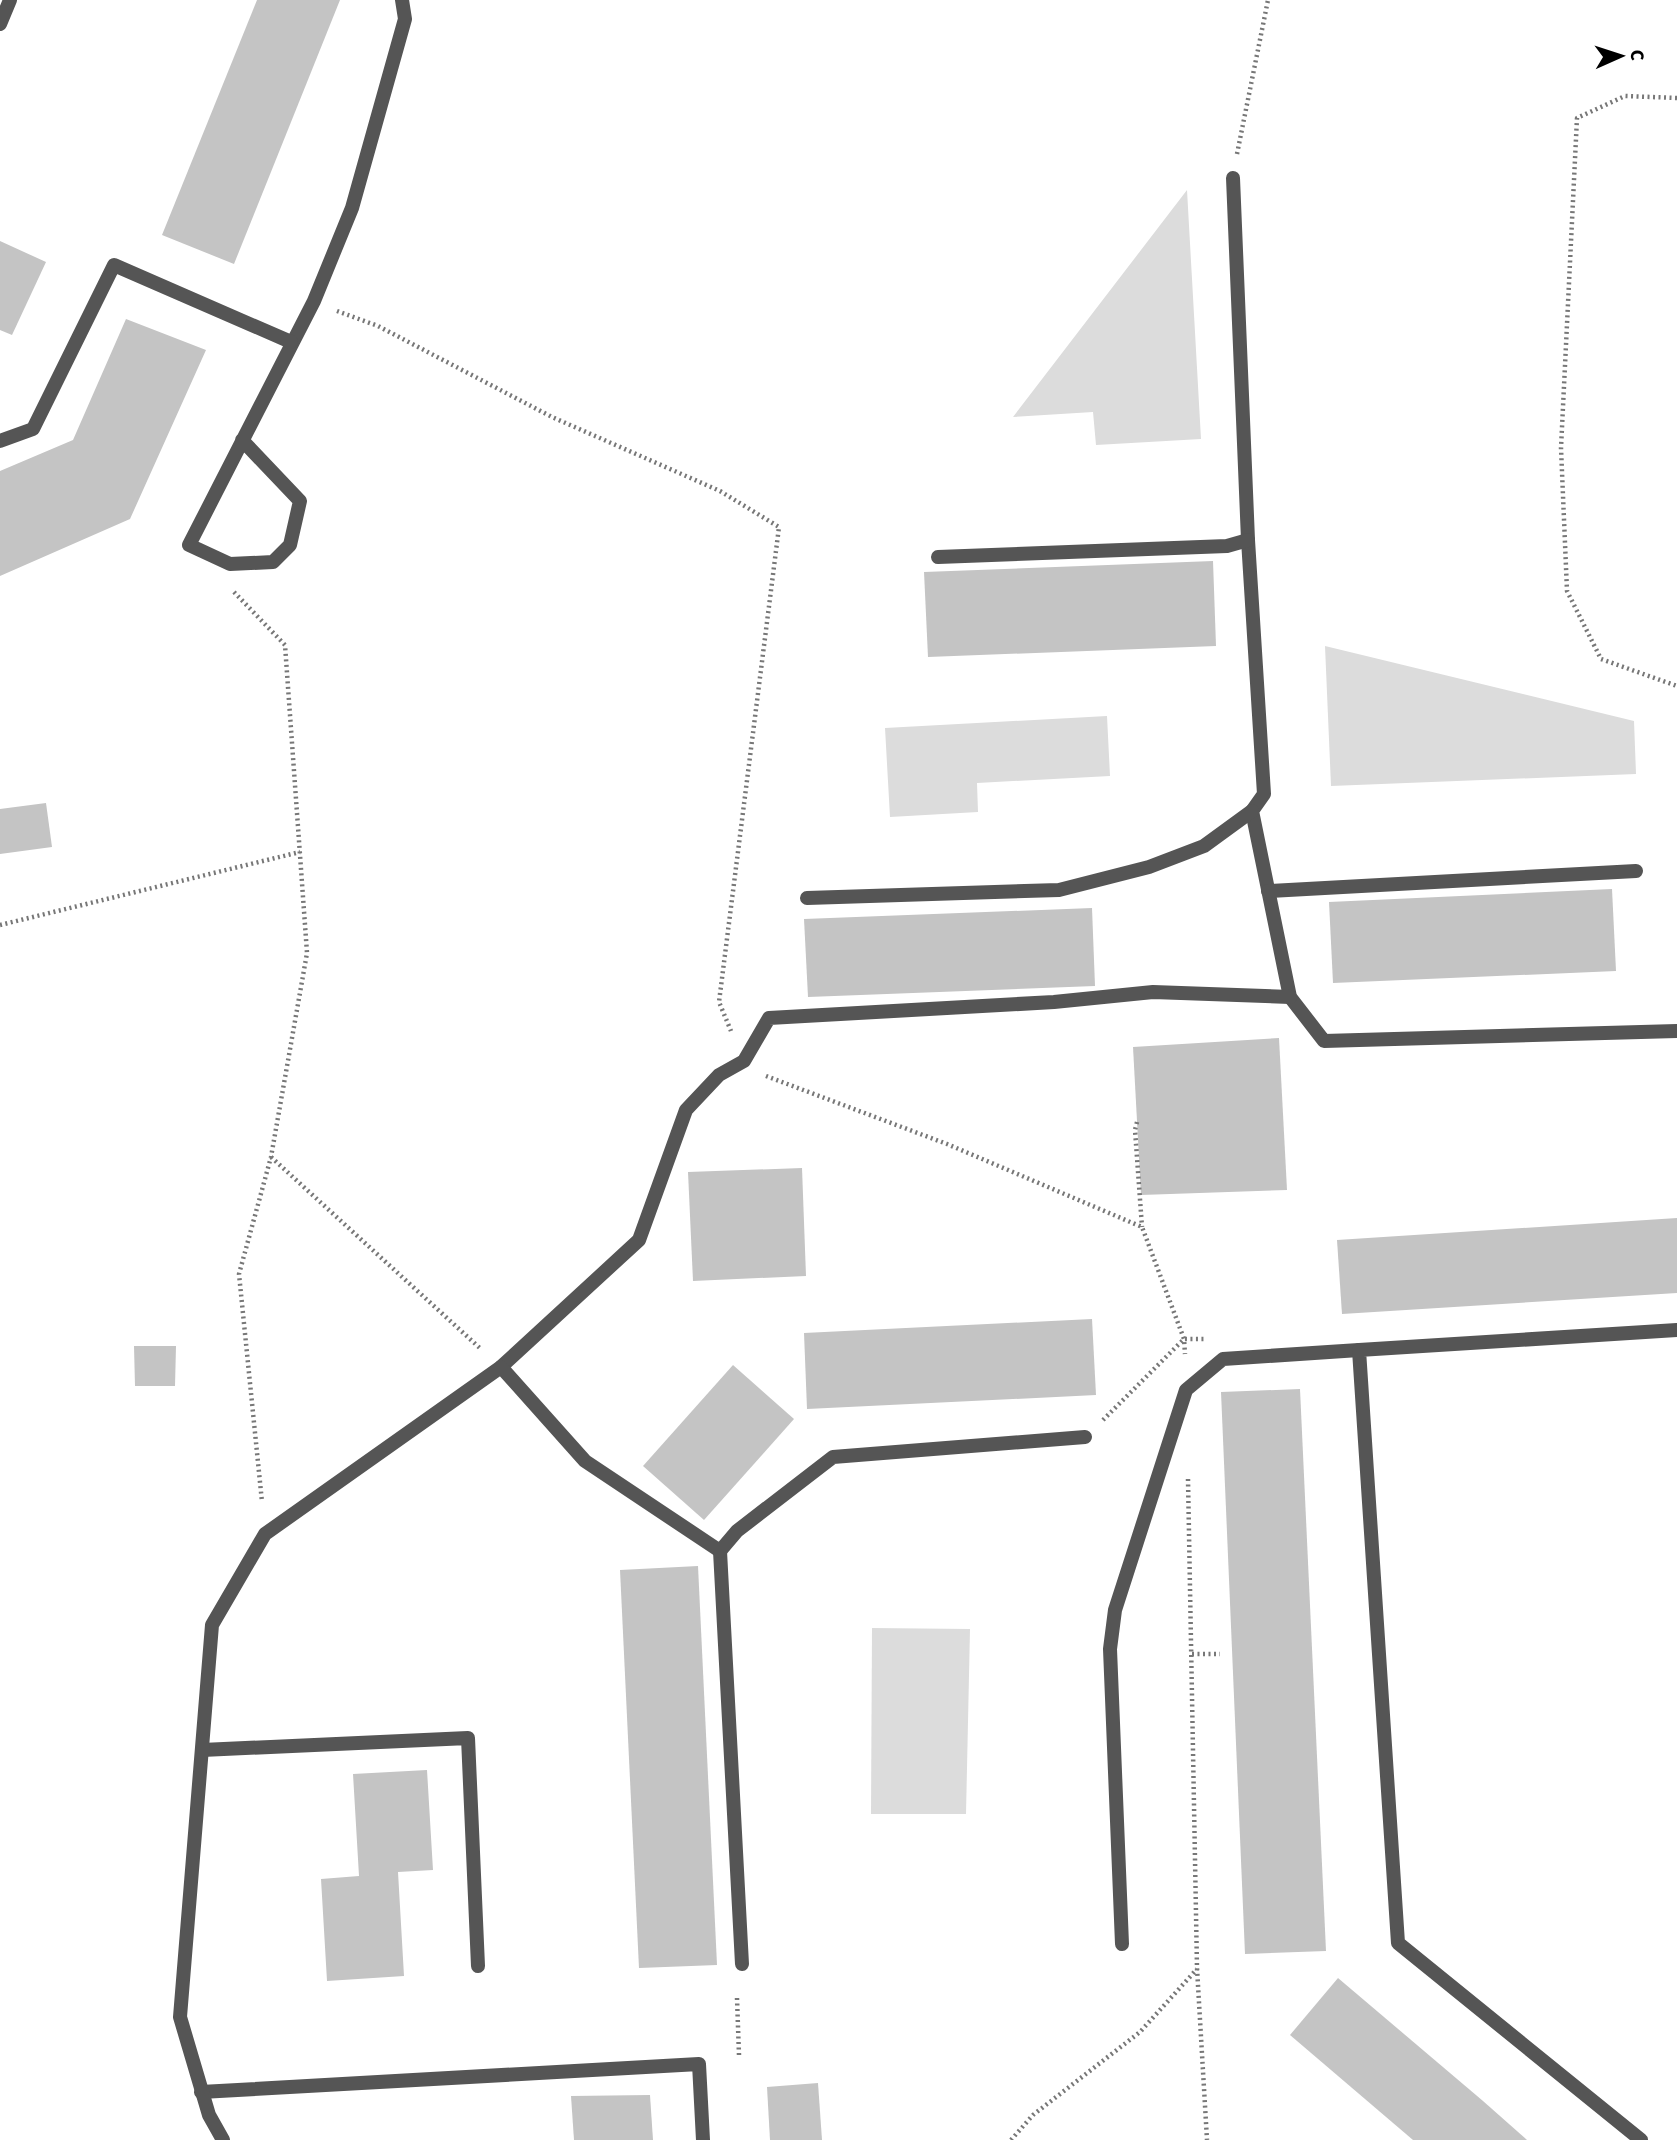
<svg xmlns="http://www.w3.org/2000/svg" width="1677" height="2140" font-family="'Source Sans 3',sans-serif">
<style>
.green{fill:#dcdcdc}
.building{fill:#c4c4c4}
.lines{fill:none;stroke-linecap:round;stroke-linejoin:round}
.path{stroke:#777;stroke-width:4.5;stroke-dasharray:2 3.5;stroke-linecap:butt}
.service{stroke:#555;stroke-width:14}
</style>
<rect width="100%" height="100%" fill="#fff"/>
<!-- green -->
<g class="green">
<path d="M1187,190L1201,439L1096,445L1093,412L1013,417Z"/>
<path d="M1325,646L1634,721L1636,774L1331,786Z"/>
<path d="M1107,716L1110,776L977,783L978,812L890,817L885,728Z"/>
<path d="M872,1628L970,1629L966,1814H871Z"/>
</g>
<!-- building -->
<g class="building">
<path d="M257,0H340L234,264L162,235Z"/>
<path d="M0,241L46,262L12,335L0,330Z"/>
<path d="M126,319L206,350L130,519L0,576V471L73,440Z"/>
<path d="M1213,561L1216,646L928,657L924,572Z"/>
<path d="M46,803L52,847L0,854V809Z"/>
<path d="M1612,889L1616,971L1333,983L1329,902Z"/>
<path d="M1092,908L1095,986L808,997L804,919Z"/>
<path d="M1279,1038L1287,1190L1141,1195L1133,1047Z"/>
<path d="M802,1168L806,1276L693,1281L688,1172Z"/>
<path d="M1677,1218V1293L1342,1314L1337,1240Z"/>
<path d="M1092,1319L1096,1395L807,1409L804,1333Z"/>
<path d="M134,1346H176L175,1386H135Z"/>
<path d="M733,1365L794,1419L704,1520L643,1466Z"/>
<path d="M1300,1389L1326,1951L1245,1954L1221,1392Z"/>
<path d="M698,1566L717,1965L639,1968L620,1570Z"/>
<path d="M427,1770L433,1870L398,1872L404,1976L327,1981L321,1879L359,1876L353,1774Z"/>
<path d="M1338,1978L1483,2101L1527,2140H1413L1290,2035Z"/>
<path d="M818,2083L822,2140H770L767,2087Z"/>
<path d="M650,2095L653,2140H574L571,2096Z"/>
</g>
<g class="lines">
<!-- path -->
<g class="path">
<path d="M1677,98L1625,96L1577,118L1561,448L1567,591L1601,659L1677,686"/>
<path d="M1237,154L1268,0"/>
<path d="M337,311L378,326L552,417L720,491L779,527L719,1002L731,1031"/>
<path d="M234,592L285,645L307,953L271,1157L239,1274L262,1502"/>
<path d="M0,925L300,852"/>
<path d="M766,1076L947,1144L1142,1227L1184,1339L1185,1354"/>
<path d="M1137,1122L1135,1130L1142,1227"/>
<path d="M271,1157L482,1350"/>
<path d="M1103,1420L1184,1339H1204"/>
<path d="M1188,1479L1197,1968L1207,2140"/>
<path d="M1192,1654H1220"/>
<path d="M737,1998L739,2055"/>
<path d="M1011,2140L1033,2115L1140,2032L1197,1969"/>
</g>
<!-- service -->
<g class="service">
<path d="M0,24L10,0"/>
<path d="M1233,178L1248,540L1264,794L1252,811L1290,997L1324,1041L1677,1031"/>
<path d="M242,440L300,501L290,545L273,562L230,564L189,545L314,301L352,208L405,19L402,0"/>
<path d="M0,441L33,429L114,265L291,342"/>
<path d="M938,557L1227,546L1248,540"/>
<path d="M1268,891L1636,871"/>
<path d="M807,898L1059,890L1149,867L1204,846L1252,811"/>
<path d="M501,1367L639,1240L686,1110L719,1075L744,1061L769,1018L1054,1002L1153,992L1290,997"/>
<path d="M720,1551L742,1964"/>
<path d="M202,1750L468,1738L478,1966"/>
<path d="M1122,1944L1110,1649L1115,1610L1186,1390L1223,1359L1359,1350"/>
<path d="M201,2092L699,2064L703,2140"/>
<path d="M223,2140L209,2115L180,2017L212,1625L265,1534L501,1367L585,1461L720,1551L737,1531L833,1457L1085,1437"/>
<path d="M1641,2140L1398,1943L1359,1350L1677,1330"/>
</g>
</g>
<!-- north arrow -->
<g transform="translate(1621 56) rotate(87)" stroke="#ffffff" stroke-width="5" paint-order="stroke">
<path d="M0-5L12 26L0 18L-12 26Z" fill="#000000"/>
<text y="-10" font-size="19" font-weight="bold" text-anchor="middle" fill="#000000">С</text>
</g>
</svg>
